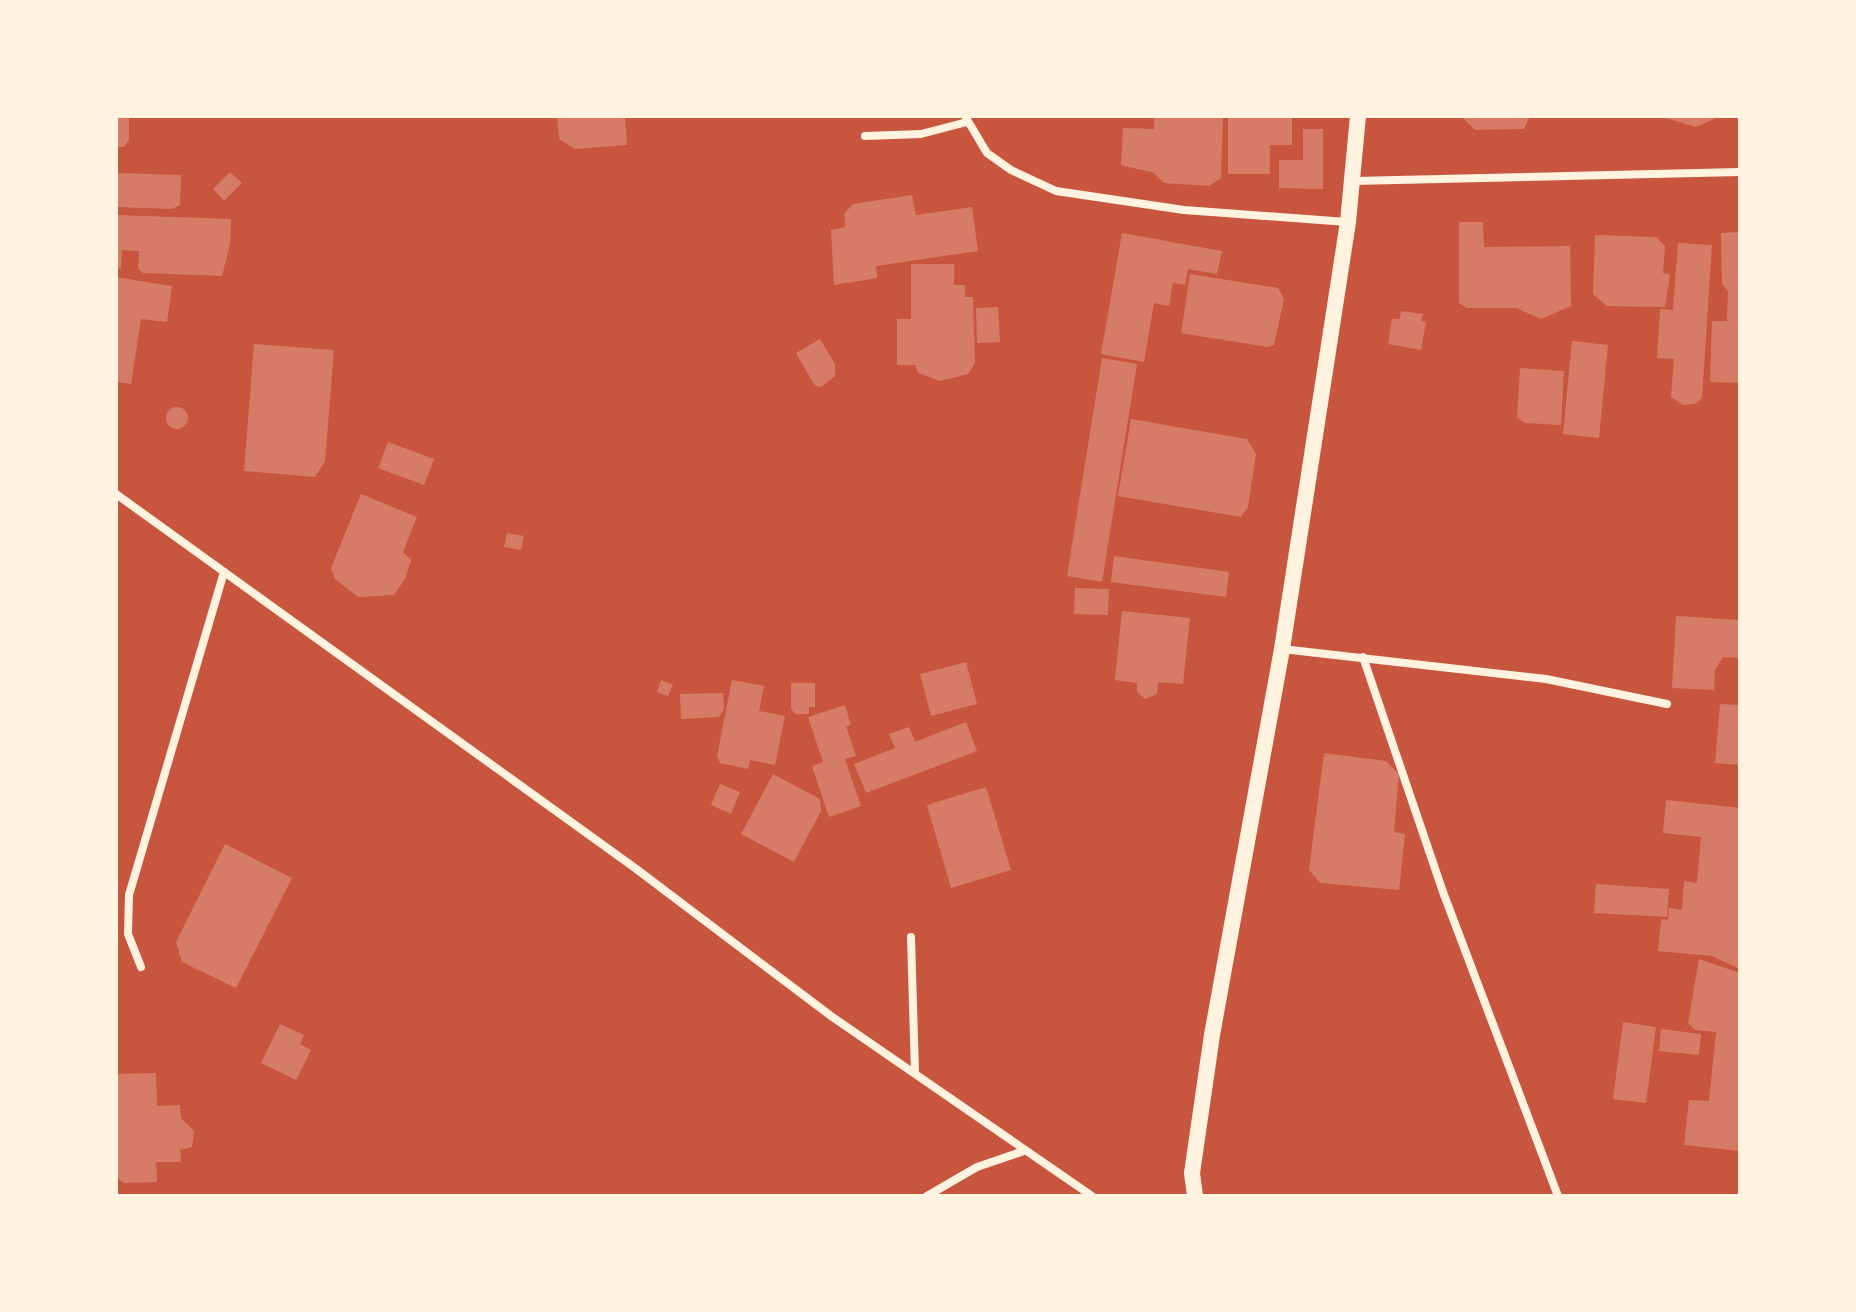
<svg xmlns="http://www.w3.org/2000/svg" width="1856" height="1312" font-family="Commissioner,sans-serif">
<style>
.building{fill:#d67c66}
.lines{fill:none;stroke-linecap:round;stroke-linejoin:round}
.minor{stroke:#fff3e0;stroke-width:8}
.secondary{stroke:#fff3e0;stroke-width:16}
</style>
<rect width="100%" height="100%" fill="#c8553d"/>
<!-- building -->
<g class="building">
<path d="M116,116H129V139L124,147H116Z"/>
<path d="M557,116H625L627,145L575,149L559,139Z"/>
<path d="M1154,116H1223L1221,178L1209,186L1164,183L1154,173L1121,165L1123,128L1154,129Z"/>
<path d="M1292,116V145H1270V174H1228V117Z"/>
<path d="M1461,116H1530L1524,129L1475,130Z"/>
<path d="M1659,116H1721L1696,127Z"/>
<path d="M1303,129H1323V189L1279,188V160H1303Z"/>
<path d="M230,172L242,183L224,201L213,189Z"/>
<path d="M116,173L181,175L180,205L172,209L116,207Z"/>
<path d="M912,195L916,215L972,207L978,251L876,266L877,278L834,285L831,230L845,227L844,214L853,204Z"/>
<path d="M116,215L231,219L230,244L222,276L143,273L138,269L139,251L122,250L121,269L116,268Z"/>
<path d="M1459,222H1483L1484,247L1570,246L1571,306L1541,319L1516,308H1467L1459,303Z"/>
<path d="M1740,232V383L1710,382L1712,321H1727L1728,291L1722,284L1721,233Z"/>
<path d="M1122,233L1222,251L1217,274L1188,269L1185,285L1173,283L1169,306L1154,303L1144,362L1101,354Z"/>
<path d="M1595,235L1656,237L1665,246L1663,273L1670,274L1665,307L1607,306L1593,294Z"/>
<path d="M1678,243L1712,245L1702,398L1695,404L1683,405L1671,397L1674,359L1657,358L1660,309L1673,310Z"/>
<path d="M911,264H954V285H965V297H973L975,363L968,374L940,381L918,373L915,365H897V319H911Z"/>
<path d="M1190,274L1278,288L1284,299L1274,345L1267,347L1181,333Z"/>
<path d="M116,277L172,286L167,322L141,319L131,384L116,382Z"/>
<path d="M998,307L1000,342L977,343L976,308Z"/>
<path d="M1401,311L1423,314L1421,321L1426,322L1421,350L1388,344L1392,319H1400Z"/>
<path d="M820,339L835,364V376L821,387L815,386L796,353Z"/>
<path d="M1572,341L1608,345L1599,438L1563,434Z"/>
<path d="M254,344L334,350L325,461L315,477L244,471Z"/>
<path d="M1102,358L1137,364L1102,582L1067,576Z"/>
<path d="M1520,368L1564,371L1561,425L1525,423L1517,417Z"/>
<circle cx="177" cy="418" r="11"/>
<path d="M1131,419L1247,439L1256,454L1248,507L1241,517L1118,496Z"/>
<path d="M388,442L434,459L424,485L378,468Z"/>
<path d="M361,494L417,517L403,552L411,560L405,579L394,595L358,597L335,579L331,568Z"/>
<path d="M507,533L524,536L521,550L504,547Z"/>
<path d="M1114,556L1229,572L1226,597L1111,582Z"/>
<path d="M1075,588L1109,589L1108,615L1074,614Z"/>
<path d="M1122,611L1190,618L1183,684L1158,682L1157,694L1145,699L1137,692V683L1115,680Z"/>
<path d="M1676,616L1740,620V658L1723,657L1715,670L1714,690L1672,688Z"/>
<path d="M966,662L977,704L931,716L920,674Z"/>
<path d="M661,680L673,685L668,696L657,692Z"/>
<path d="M732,680L764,686L759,711L785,716L775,765L750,760L748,769L720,763L717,756Z"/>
<path d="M791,683H815V707H809V714H795L791,709Z"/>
<path d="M723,693L724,709L719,717L681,719L680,694Z"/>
<path d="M1720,704L1740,705V765L1715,763Z"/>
<path d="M845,705L851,725L846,726L856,756L845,759L861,806L829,817L812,766L823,762L808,717Z"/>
<path d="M966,722L977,751L866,793L854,764L895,748L889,734L909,727L915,742Z"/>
<path d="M1324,753L1386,761L1399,774L1394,832L1405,834L1399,890L1320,883L1309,870Z"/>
<path d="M773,774L820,799L821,811L794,862L741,834Z"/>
<path d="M720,784L740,792L731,814L711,805Z"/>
<path d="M986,787L1011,870L951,888L927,805Z"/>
<path d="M1666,800L1740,808V969L1712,956L1658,951L1661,919L1668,920L1669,908L1682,910L1684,881L1697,883L1701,837L1663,833Z"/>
<path d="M225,844L292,878L236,988L182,962L176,942Z"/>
<path d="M1596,884L1669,889L1667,917L1594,913Z"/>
<path d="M1699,959L1740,973V1151L1684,1145L1689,1100L1709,1101L1716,1032L1695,1030L1688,1023Z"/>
<path d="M1623,1022L1656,1027L1646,1103L1613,1099Z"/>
<path d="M280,1024L304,1035L300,1044L311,1050L296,1080L261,1063Z"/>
<path d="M1661,1029L1701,1034L1699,1055L1659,1051Z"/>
<path d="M156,1073L157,1106L180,1105L181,1118L194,1131L192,1147L180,1150L181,1162H156L157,1182L124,1183L116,1177V1074Z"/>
</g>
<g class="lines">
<!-- minor -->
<g class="minor">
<path d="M965,116L987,153L1011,170L1056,191L1184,210L1347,222"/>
<path d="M865,136L921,134L967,122"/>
<path d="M1354,181L1740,172"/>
<path d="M116,494L635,868L831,1016L1092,1196"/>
<path d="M1282,649L1546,679L1667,704"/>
<path d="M1363,657L1443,892L1558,1196"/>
<path d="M911,937L915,1073"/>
<path d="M141,967L128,934L129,895L224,572"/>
<path d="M927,1196L977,1167L1024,1151"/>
</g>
<!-- secondary -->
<path class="secondary" d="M1195,1196L1192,1173L1212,1035L1282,649L1348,222L1358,116"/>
</g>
<!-- border -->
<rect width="1856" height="1312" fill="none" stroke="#fff3e0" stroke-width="236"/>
</svg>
